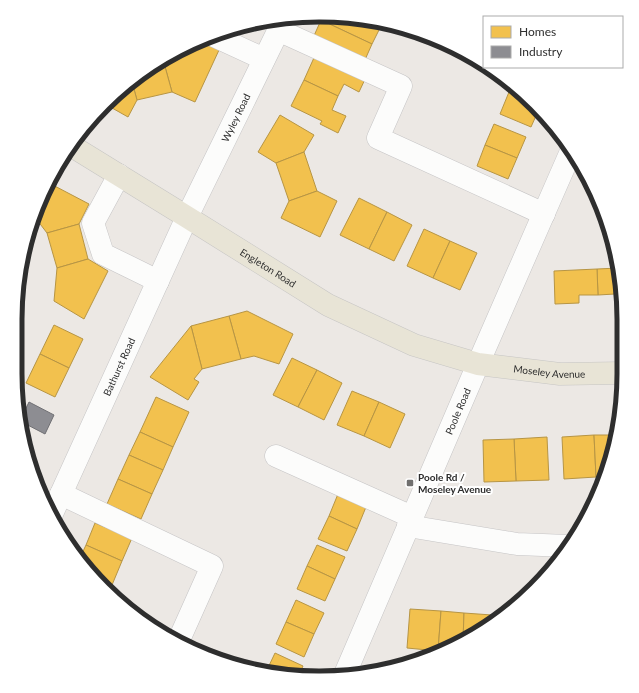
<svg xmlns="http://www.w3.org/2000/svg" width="639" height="693" font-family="Lato,sans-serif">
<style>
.homes{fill:#f2c14e;stroke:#b79544}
.industry{fill:#8d8d92;stroke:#707074}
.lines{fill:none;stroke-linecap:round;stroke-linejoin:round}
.minor-casing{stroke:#c5c4c5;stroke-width:23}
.major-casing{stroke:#c6c5c4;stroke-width:23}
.minor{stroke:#fcfcfb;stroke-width:22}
.major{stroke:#e8e4d6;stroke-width:22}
.poi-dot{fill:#706f6e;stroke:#fff;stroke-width:1.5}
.labels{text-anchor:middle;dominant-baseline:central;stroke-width:4;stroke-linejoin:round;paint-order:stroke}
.street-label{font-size:10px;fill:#2e2e2e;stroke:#fff}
.poi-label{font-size:10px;font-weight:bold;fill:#2e2e2e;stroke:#fff;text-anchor:start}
.rim{fill:none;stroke:#2e2e2e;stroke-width:5}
</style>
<rect width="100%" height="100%" fill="#ece8e4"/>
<!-- homes -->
<g class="homes">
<path d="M323,15L366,20L381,26L372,44L321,20Z"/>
<path d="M321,20L372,44L364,62L313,38Z"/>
<path d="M366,20L379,21L383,22L381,26Z"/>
<path d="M199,41L219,50L195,102L172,92L164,63L168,57Z"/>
<path d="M317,51L367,75L359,92L344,84L338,96L304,80Z"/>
<path d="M164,63L172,92L137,100L132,82L150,67Z"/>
<path d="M304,80L338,96L332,110L346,116L338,133L320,124L322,121L291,106Z"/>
<path d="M132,82L137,100L128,117L105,104Z"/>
<path d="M512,85L533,103L509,92Z"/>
<path d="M509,92L533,103L539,109L531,127L500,114Z"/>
<path d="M280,115L314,135L304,152L276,163L258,152Z"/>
<path d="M494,124L526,137L517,158L485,145Z"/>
<path d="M485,145L517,158L508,179L477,166Z"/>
<path d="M304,152L317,191L289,201L276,163Z"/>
<path d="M49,183L89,204L79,224L47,233L34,216L38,203Z"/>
<path d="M317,191L337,201L320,237L281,218L289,201Z"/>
<path d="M359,198L387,212L369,249L340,235Z"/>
<path d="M387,212L412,225L394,261L369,249Z"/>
<path d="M79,224L88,259L57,268L47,233Z"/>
<path d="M424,229L450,241L433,278L407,266Z"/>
<path d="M450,241L477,253L460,290L433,278Z"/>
<path d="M88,259L108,271L84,319L54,301L57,268Z"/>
<path d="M618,268L619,301H615V294L598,295L597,269Z"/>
<path d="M597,269L598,295H579V303L555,304L554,271Z"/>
<path d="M247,311L293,334L279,364L254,356L241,359L229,316Z"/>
<path d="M229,316L241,359L202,369L191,326Z"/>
<path d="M54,325L83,339L69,368L40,354Z"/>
<path d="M191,326L202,369L194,379L199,382L188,400L150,377Z"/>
<path d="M40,354L69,368L55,397L26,383Z"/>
<path d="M292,358L317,370L298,407L273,395Z"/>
<path d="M317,370L342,383L324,420L298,407Z"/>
<path d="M352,391L379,402L364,436L337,425Z"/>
<path d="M156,397L189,412L173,447L140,432Z"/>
<path d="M379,402L405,414L390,448L364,436Z"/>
<path d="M140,432L173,447L163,470L129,455Z"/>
<path d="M594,435L596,477L564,479L562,437Z"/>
<path d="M594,435H616L608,472L605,477H596Z"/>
<path d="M547,437L549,480L516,481L514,439Z"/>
<path d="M514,439L516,481L484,482L483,440Z"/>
<path d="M129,455L163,470L152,494L118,479Z"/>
<path d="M118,479L152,494L141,519L107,504Z"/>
<path d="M338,494L366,507L357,529L329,516Z"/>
<path d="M329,516L357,529L347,551L318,539Z"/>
<path d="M95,523L132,538L122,561L86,545Z"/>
<path d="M86,545L122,561L112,585L96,578L79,560Z"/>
<path d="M317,545L345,557L335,579L307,566Z"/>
<path d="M307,566L335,579L325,601L297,589Z"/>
<path d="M96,578L112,585L109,592Z"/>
<path d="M296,600L324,613L314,634L286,622Z"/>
<path d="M410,609L441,611L438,651L407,648Z"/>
<path d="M441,611L464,613L463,641L443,651H438Z"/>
<path d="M464,613L492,615L491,625L463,641Z"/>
<path d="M492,615H501L491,625Z"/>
<path d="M286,622L314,634L304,657L276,644Z"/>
<path d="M275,653L303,666L298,677L266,672Z"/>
</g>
<!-- industry -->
<path class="industry" d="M29,402L54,415L45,434L20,421Z"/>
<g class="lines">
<!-- minor casing -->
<g class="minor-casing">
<g id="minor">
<path d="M278,30L401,86L378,138L544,214"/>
<path d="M212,35L264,59"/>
<path d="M119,175L93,223L103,254L158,281"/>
<path d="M276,456L412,517"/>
<path d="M61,494L212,566L178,642"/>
<path id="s1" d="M51,516L187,217L284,19"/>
<path d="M408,526L517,544L568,546"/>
<path id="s2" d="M345,674L478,364L572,149"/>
</g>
</g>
<!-- major casing -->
<g class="major-casing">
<g id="major">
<path id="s3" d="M70,145L187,217L328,305L414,345L478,364L560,374L621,373"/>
</g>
</g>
<!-- minor -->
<use href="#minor" class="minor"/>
<!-- major -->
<use href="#major" class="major"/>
</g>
<!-- markers -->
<rect class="poi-dot" x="406" y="479" width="8" height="8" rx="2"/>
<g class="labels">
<!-- street labels -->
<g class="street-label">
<text stroke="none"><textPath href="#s1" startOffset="439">Wyley Road</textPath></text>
<text stroke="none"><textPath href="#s3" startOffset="233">Engleton Road</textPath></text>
<text stroke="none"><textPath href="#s1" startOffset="164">Bathurst Road</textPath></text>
<text stroke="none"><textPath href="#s3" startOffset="537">Moseley Avenue</textPath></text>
<text stroke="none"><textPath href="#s2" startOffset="286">Poole Road</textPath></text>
</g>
<!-- poi labels -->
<g class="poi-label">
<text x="418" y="477">Poole Rd /<tspan x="418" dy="12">Moseley Avenue</tspan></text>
</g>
</g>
<!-- crop -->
<path d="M0 0H639V693H0ZM319 22H320A297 297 0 0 1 617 319V374A297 297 0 0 1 320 671H319A297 297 0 0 1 22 374V319A297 297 0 0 1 319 22Z" fill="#fff" fill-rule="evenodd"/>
<path class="rim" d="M319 22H320A297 297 0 0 1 617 319V374A297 297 0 0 1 320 671H319A297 297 0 0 1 22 374V319A297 297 0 0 1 319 22Z"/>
<!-- legend -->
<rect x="483" y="16" width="140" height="52" fill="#ffffff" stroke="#ababab"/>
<rect x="491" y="26" width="20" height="12" fill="#f2c14e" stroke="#ababab"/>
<text x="519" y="36" font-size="12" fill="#2e2e2e">Homes</text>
<rect x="491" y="46" width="20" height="12" fill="#8d8d92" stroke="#ababab"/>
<text x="519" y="56" font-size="12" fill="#2e2e2e">Industry</text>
</svg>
